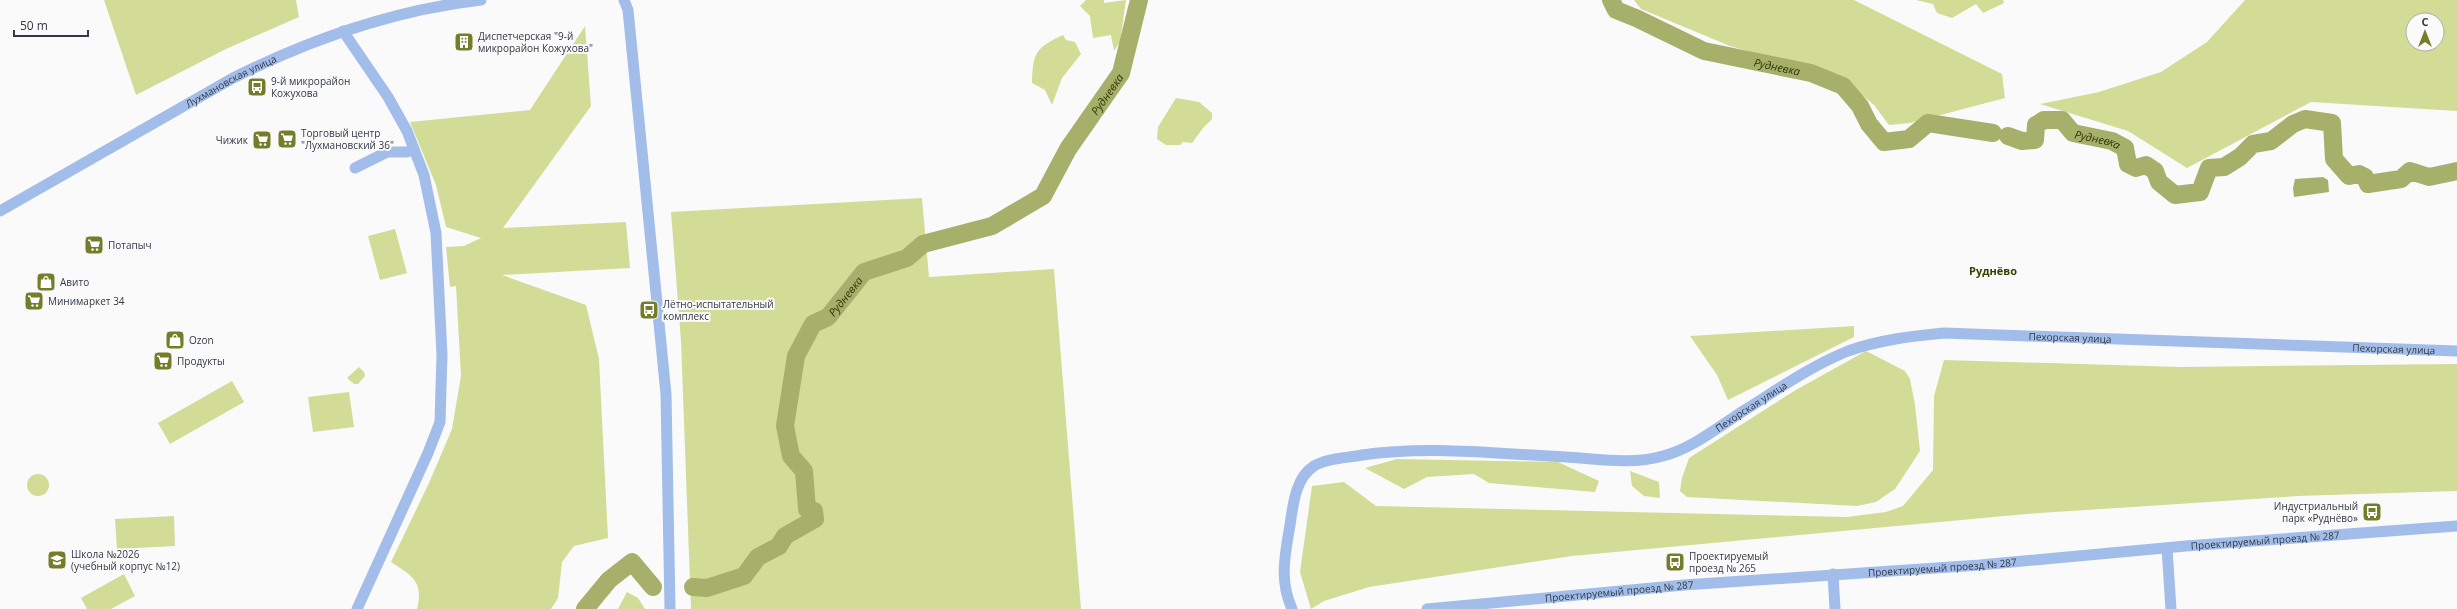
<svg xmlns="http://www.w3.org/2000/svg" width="2457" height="609" font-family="'Open Sans',sans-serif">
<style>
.green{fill:#d2dc97;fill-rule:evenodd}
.water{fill:#a6b06b}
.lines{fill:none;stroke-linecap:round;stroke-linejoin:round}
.river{stroke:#a6b06b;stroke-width:18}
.street{stroke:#a2bde9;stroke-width:11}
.labels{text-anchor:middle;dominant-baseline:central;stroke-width:4;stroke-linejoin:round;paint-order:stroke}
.poi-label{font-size:10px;fill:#323944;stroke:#fafafa;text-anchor:start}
.street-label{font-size:10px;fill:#323944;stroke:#fafafa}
.water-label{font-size:11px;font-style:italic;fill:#323700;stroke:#fafafa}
.neighbourhood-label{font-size:11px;font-weight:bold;fill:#393f00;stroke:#fafafa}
</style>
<rect width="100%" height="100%" fill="#fafafa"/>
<!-- green -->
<g class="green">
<path d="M104,0H296L299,17L226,49L136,95Z"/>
<path d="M1086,0H1104V3L1126,0L1120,42L1114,51L1111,35L1093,38L1090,16L1080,6Z"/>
<path d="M1634,0H1854L2002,74L2005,98L1910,123L1889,125L1874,105L1841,77L1730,46L1641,9Z"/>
<path d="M1916,0H2003L2004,3L1983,13L1976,4L1952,18L1937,13L1933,4Z"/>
<path d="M2245,0H2457V111L2311,102L2187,168L2128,131L2040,104L2099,92L2161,72L2207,42ZM2413,20H2437V44H2413Z"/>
<path d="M585,26L591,106L503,228L626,222L630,268L502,275L586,305L599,359L608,538L574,546L562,562L558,598L551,609H417C424,581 412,576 391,562L429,483L452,429L461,376L456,286L450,287L446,247L464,246L481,238L446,227L436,185L410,122L530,110Z"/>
<path d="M1063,35L1066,40L1075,42L1081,54L1062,78L1052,105L1045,90L1032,83C1033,53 1035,48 1063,35Z"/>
<path d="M1176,98L1199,102L1212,113V119L1203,128L1192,143L1183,142L1180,145H1166L1157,139L1158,127Z"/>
<path d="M922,198L929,277L1054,269L1081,609H691L681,341L671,212Z"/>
<path d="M395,229L407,273L380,280L368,236Z"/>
<path d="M1854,326V337L1728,400L1717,375L1690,336Z"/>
<path d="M1866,351L1905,371L1910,379L1915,405L1920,451L1895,489L1876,502L1857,506L1687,497L1680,491L1682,478L1689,458L1794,391Z"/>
<path d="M1944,360L2180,367L2457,364V491L2298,496L2026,514L1572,556L1369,587L1324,601L1311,609L1300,572L1312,486L1344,482L1376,506L1847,517L1886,512L1903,506L1933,470L1934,396Z"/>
<path d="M359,367L364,372L365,376L358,384H354L347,378Z"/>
<path d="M232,381L244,402L170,444L158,423Z"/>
<path d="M349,392L354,427L313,432L308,397Z"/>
<path d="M1397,459L1558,462L1599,481L1595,492L1489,483L1474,474L1427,477L1404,489L1365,468Z"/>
<path d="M1630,471L1659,482L1660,498L1644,496L1632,486Z"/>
<circle cx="38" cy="485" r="11"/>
<path d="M174,516L175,546L117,549L115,519Z"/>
<path d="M124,574L135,596L111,609H87L81,598Z"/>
<path d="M627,592L638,598L645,609H618Z"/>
</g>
<!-- water -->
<path class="water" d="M2323,177L2328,180L2329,192L2294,197L2293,188L2295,179Z"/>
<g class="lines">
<!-- river -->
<g class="river">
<path id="s1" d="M1611,0L1616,10L1636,18L1704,51L1811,73L1843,86L1860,106L1869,124L1884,142L1909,139L1928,123L1993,133"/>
<path id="s2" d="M2008,136L2022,141L2035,140L2036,125L2044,120H2062L2073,133L2112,141L2125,148L2128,164L2136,168L2146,165L2155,171L2159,182L2175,195L2200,192L2209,168L2224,167L2240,157L2253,144L2271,141L2293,124L2305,119L2332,123L2334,159L2349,176L2359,174L2365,177L2368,184L2401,179L2410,171L2429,177L2457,171"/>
<path id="s3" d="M693,587L707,588L744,576L758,557L779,546L785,536L815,519L814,511L807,509L804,471L791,456L785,426L796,356L813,324L828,317L864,272L907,258L923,244L992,226L1043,196L1068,149L1121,73L1139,0"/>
<path d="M585,609L609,580L632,562L653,587"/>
</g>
<!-- street -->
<g class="street">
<path d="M624,0L628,10L666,394L670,609"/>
<path d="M343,31L388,97L407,131L424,175L436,233L442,355L440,422L428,453L357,609"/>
<path d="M355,168L387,152H407L414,149"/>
<path id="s4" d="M0,211L233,78C311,39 394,10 481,0"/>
<path d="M2167,548L2171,609"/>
<path d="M1833,574L1835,609"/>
<path id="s5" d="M1292,609C1279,580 1285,555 1290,525C1293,506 1295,478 1314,466C1327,458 1347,458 1362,455C1429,445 1498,454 1566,457C1598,459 1632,465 1663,456C1694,448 1722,424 1748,408C1781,387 1813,365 1848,351C1879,340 1912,336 1944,333L2457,351"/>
<path id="s6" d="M1427,609L1684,585L1980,565L2186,546L2457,526"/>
</g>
</g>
<!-- icons -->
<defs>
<g id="building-square" transform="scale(1)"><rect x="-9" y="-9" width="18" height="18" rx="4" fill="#747d29" stroke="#fafafa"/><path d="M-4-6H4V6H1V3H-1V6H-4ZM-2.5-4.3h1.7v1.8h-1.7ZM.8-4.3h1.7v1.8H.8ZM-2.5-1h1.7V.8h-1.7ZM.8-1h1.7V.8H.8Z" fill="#fff"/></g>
<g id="bus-square" transform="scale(1)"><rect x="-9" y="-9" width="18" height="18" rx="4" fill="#747d29" stroke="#fafafa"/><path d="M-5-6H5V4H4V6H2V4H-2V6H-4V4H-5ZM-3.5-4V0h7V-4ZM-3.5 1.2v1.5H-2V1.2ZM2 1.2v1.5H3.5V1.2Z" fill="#fff"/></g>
<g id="supermarket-square" transform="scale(1)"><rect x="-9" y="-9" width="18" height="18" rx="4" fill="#747d29" stroke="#fafafa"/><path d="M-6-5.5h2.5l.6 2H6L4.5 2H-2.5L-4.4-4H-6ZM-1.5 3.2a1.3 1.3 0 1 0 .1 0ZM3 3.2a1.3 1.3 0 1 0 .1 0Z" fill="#fff"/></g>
<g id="shop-square" transform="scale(1)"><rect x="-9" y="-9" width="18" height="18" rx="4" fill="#747d29" stroke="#fafafa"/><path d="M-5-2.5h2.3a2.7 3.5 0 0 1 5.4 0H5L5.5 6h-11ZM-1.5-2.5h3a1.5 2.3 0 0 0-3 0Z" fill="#fff"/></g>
<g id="school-square" transform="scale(1)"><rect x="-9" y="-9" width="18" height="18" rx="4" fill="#747d29" stroke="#fafafa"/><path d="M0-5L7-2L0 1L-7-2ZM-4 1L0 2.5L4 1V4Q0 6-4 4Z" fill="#fff"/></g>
</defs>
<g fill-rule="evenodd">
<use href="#building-square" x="464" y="42"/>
<use href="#bus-square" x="257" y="87"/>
<use href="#supermarket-square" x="287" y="139"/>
<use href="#supermarket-square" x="262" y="140"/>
<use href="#supermarket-square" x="94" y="245"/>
<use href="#shop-square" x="46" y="282"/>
<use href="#supermarket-square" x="34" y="301"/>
<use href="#bus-square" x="649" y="310"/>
<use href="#shop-square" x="175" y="340"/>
<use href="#supermarket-square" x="163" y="361"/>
<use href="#bus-square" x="2372" y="512"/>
<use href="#school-square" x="57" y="560"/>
<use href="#bus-square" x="1675" y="562"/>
</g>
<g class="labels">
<!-- poi labels -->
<g class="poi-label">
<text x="478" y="36">Диспетчерская "9-й<tspan x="478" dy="12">микрорайон Кожухова"</tspan></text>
<text x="271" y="81">9-й микрорайон<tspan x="271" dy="12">Кожухова</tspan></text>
<text x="301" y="133">Торговый центр<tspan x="301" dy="12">"Лухмановский 36"</tspan></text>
<text x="248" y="140" text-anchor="end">Чижик</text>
<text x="108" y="245">Потапыч</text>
<text x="60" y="282">Авито</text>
<text x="48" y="301">Минимаркет 34</text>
<text x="663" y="304">Лётно-испытательный<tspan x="663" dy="12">комплекс</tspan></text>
<text x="189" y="340">Ozon</text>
<text x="177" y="361">Продукты</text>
<text x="2358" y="506" text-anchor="end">Индустриальный<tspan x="2358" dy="12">парк «Руднёво»</tspan></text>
<text x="71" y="554">Школа №2026<tspan x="71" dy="12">(учебный корпус №12)</tspan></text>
<text x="1689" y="556">Проектируемый<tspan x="1689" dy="12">проезд № 265</tspan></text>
</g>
<!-- street labels -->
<g class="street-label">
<text stroke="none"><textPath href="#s4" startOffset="265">Лухмановская улица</textPath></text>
<text stroke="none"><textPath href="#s5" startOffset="940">Пехорская улица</textPath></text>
<text stroke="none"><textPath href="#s5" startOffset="1264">Пехорская улица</textPath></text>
<text stroke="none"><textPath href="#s5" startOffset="604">Пехорская улица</textPath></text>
<text stroke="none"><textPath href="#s6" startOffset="841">Проектируемый проезд № 287</textPath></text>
<text stroke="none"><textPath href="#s6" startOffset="517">Проектируемый проезд № 287</textPath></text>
<text stroke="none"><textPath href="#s6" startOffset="193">Проектируемый проезд № 287</textPath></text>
</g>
<!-- water labels -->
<g class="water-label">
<text stroke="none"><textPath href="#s1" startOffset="183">Рудневка</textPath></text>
<text stroke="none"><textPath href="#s3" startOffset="749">Рудневка</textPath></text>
<text stroke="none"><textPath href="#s2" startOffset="113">Рудневка</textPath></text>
<text stroke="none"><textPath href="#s3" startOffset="401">Рудневка</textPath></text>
</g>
<!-- neighbourhood labels -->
<g class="neighbourhood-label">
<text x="1993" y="270">Руднёво</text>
</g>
</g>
<!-- north arrow -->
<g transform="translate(2425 32)"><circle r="19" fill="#fafafa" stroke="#aaadb1"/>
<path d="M0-3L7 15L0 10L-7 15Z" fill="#747d29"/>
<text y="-6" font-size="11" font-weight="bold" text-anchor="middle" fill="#323944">С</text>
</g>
<!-- scale -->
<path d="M14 30v6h74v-6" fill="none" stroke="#323944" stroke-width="2"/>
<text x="20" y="30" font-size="12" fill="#323944" stroke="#fafafa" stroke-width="3" paint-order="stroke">50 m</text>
</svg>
